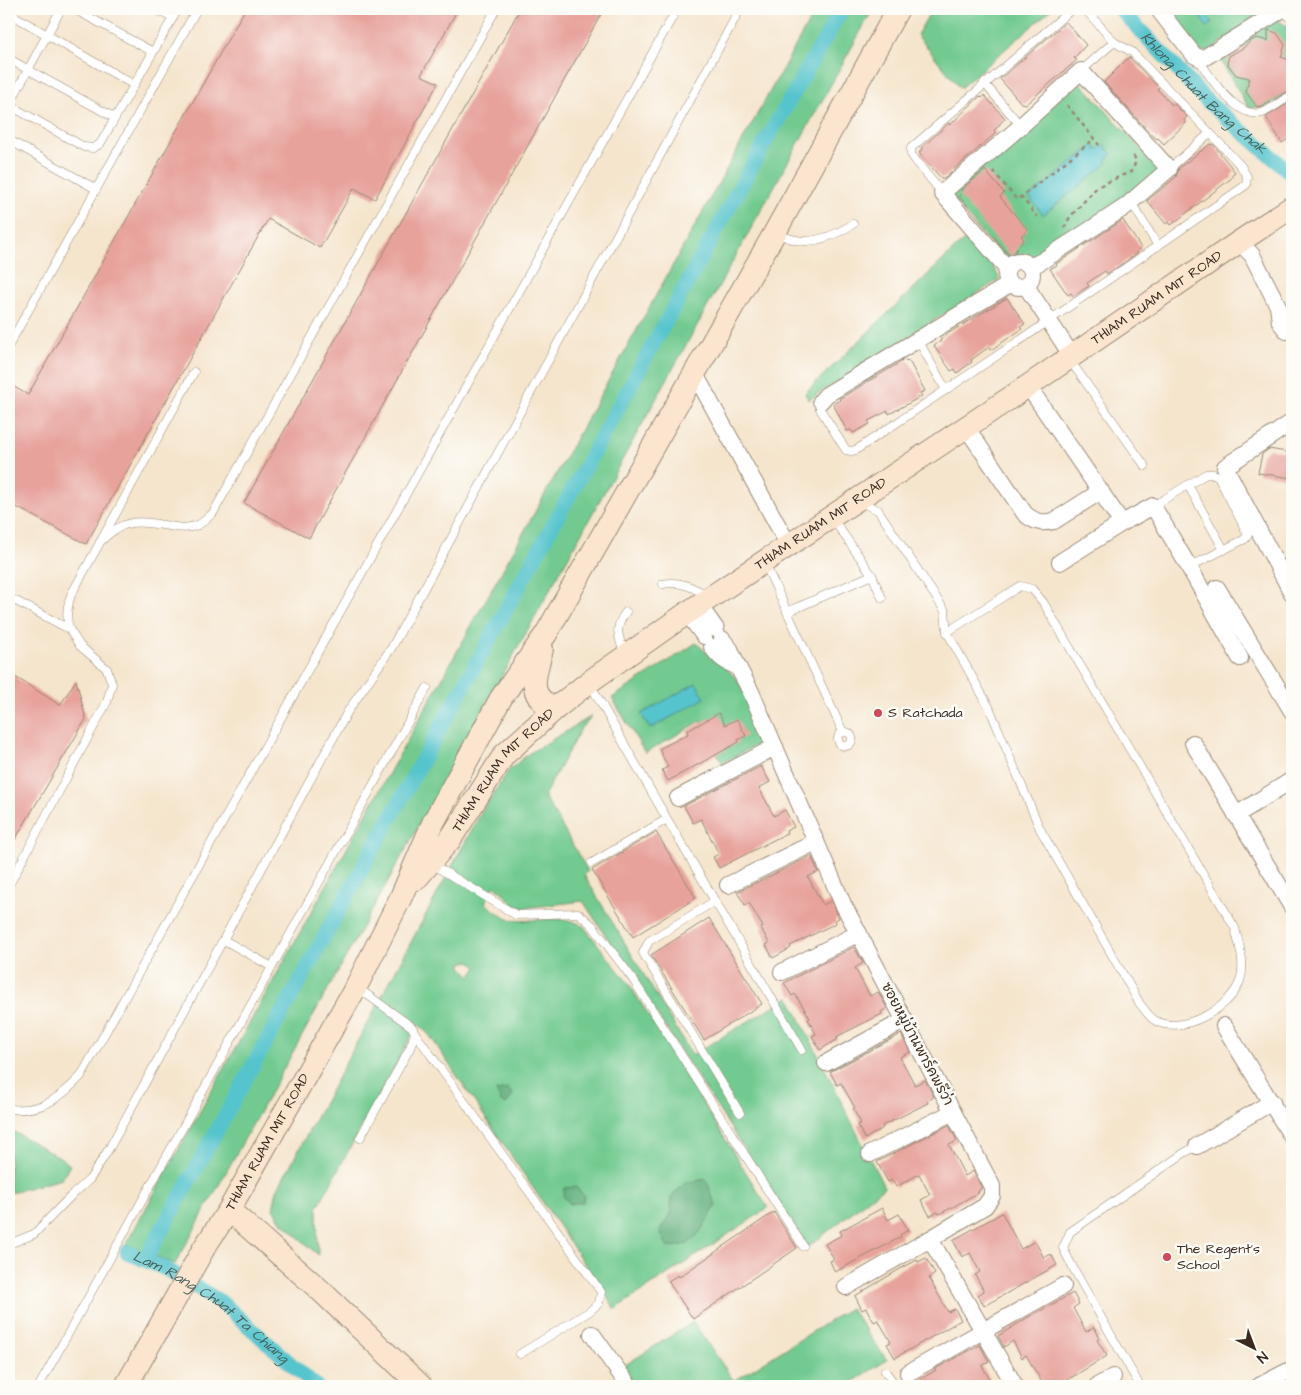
<svg xmlns="http://www.w3.org/2000/svg" width="1301" height="1395" font-family="'Architects Daughter','Playpen Sans Thai',sans-serif">
<style>
.green{fill:#72ca90;stroke:#567a57;fill-rule:evenodd}
.forest{fill:#5dae7a;stroke:#4c6c4c}
.water{fill:#57c4cd;stroke:#497776}
.lines{fill:none;stroke-linecap:round;stroke-linejoin:round}
.canal{stroke:#57c4cd;stroke-width:15}
.building{fill:#e7a29b}
.lane-casing{stroke:#988876;stroke-width:9}
.street-casing{stroke:#988876;stroke-width:18}
.secondary-casing{stroke:#988876;stroke-width:24}
.path{stroke:#988876;stroke-width:2.5;stroke-dasharray:4 4;stroke-linecap:butt}
.lane{stroke:#fff;stroke-width:8}
.street{stroke:#fff;stroke-width:16}
.secondary{stroke:#fbe5cf;stroke-width:22}
.poi-dot{fill:#d1495b;stroke:#fdfcf7;stroke-width:2}
.labels{text-anchor:middle;dominant-baseline:central;stroke-width:5;stroke-linejoin:round;paint-order:stroke}
.street-label{font-size:14px;fill:#3b2a1e;stroke:#fdfcf7}
.poi-label{font-size:14px;fill:#3b2a1e;stroke:#fdfcf7;text-anchor:start}
.water-label{font-size:15px;font-style:italic;fill:#45605b;stroke:#fdfcf7}
</style>
<rect width="100%" height="100%" fill="#fdfcf7"/>
<filter id="ink" filterUnits="userSpaceOnUse"><feTurbulence type="fractalNoise" baseFrequency=".02" numOctaves="2"/><feDisplacementMap in="SourceGraphic" scale="10" xChannelSelector="R" yChannelSelector="G"/><feConvolveMatrix kernelMatrix="1 2 1 2 8 2 1 2 1" color-interpolation-filters="sRGB"/></filter>
<filter id="wash" filterUnits="userSpaceOnUse"><feTurbulence type="fractalNoise" baseFrequency=".0096" numOctaves="4" result="noise"/><feDisplacementMap in="SourceGraphic" scale="20" xChannelSelector="R" yChannelSelector="G"/><feGaussianBlur stdDeviation="1.12" result="paint"/><feColorMatrix in="noise" values="0 0 0 0 0 0 0 0 0 0 0 0 0 0 0 0 0 1.4 0 .05"/><feComposite in="paint" operator="in"/></filter>
<g filter="url(#wash)">
<rect width="100%" height="100%" fill="#f5e5cd"/>
<!-- green -->
<g class="green">
<path d="M816,9H873L175,1264L126,1244Z"/>
<path d="M932,9H1052L960,88L917,35Z"/>
<path d="M1169,9H1268L1209,51L1200,52Z"/>
<path d="M1276,19L1285,25L1292,38V89L1266,107L1249,108L1219,58Z"/>
<path d="M1079,81L1160,170L1130,197L1035,261L1021,257L1006,261L950,196Z"/>
<path d="M966,238L992,265L1000,279L808,400L805,393Z"/>
<path d="M696,643C707,654 721,662 732,674C746,688 758,721 768,739L722,763L701,721L645,753L612,698Z"/>
<path d="M592,716L581,728L544,796L588,871L584,875L692,1055L789,997L884,1187L808,1247L583,901L524,908L514,905L495,885L485,903C492,908 503,918 511,920C534,923 564,912 584,927L629,984L768,1208L615,1309L430,1036L418,1024L317,1208L318,1255L281,1221L273,1209L277,1190L484,807L509,770L528,754ZM470,961L477,967L471,976L462,967V963ZM685,1183L671,1212V1198Z"/>
<path d="M9,1129L61,1158L70,1165L62,1179L9,1193Z"/>
<path d="M850,1308L887,1360L846,1386H739L734,1381L731,1386H636L622,1367L693,1322L734,1381Z"/>
</g>
<!-- forest -->
<g class="forest">
<path d="M508,1089L513,1094L506,1105L501,1102L496,1091Z"/>
<path d="M706,1179L716,1206L700,1232L688,1244L668,1248L660,1231L671,1212V1198L685,1183Z"/>
<path d="M576,1187L584,1196L583,1202L570,1204L563,1196L564,1188Z"/>
</g>
<!-- water -->
<g class="water">
<path d="M1195,9H1203L1212,23L1207,27Z"/>
<path d="M1094,145L1097,150L1104,145L1112,155L1106,160L1108,163L1043,215L1029,197Z"/>
<path d="M696,683L705,698L650,729L641,714Z"/>
</g>
<g class="lines">
<!-- canal -->
<g class="canal">
<path id="s1" d="M1120,9L1209,103L1292,174"/>
<path id="s2" d="M127,1252L166,1269L221,1302L316,1386"/>
<path d="M145,1260L767,139L842,9"/>
</g>
</g>
<g id="blocks">
<!-- building -->
<g class="building">
<path d="M245,9H458L421,75L438,83L375,199L354,188L320,248L268,219L86,544L9,503V384L28,395Z"/>
<path d="M520,9H604L309,538L244,503Z"/>
<path d="M1066,22L1086,45L1074,58L1077,60L1026,104L1021,103L1000,79Z"/>
<path d="M1268,30L1277,33L1285,45L1281,57L1292,61V89L1263,106L1257,107L1246,92L1249,78L1236,75L1227,63L1229,56L1243,48L1251,41L1257,38L1268,41Z"/>
<path d="M1129,57L1159,88L1157,89L1172,105L1174,104L1187,117L1184,120L1186,123L1164,144L1158,138L1157,139L1150,133L1104,82Z"/>
<path d="M984,95L1005,118L994,131L996,133L944,178H941L919,153L922,149L921,148L949,123L950,125L980,96L982,98Z"/>
<path d="M1292,101V137L1282,143L1266,117Z"/>
<path d="M1210,144L1214,145L1217,149L1235,172L1231,175L1233,177L1171,225L1169,222L1166,224L1147,201L1176,177L1179,168Z"/>
<path d="M985,170L1004,193L1000,197L1028,230L1021,236L1024,239L1011,257L959,196L963,192L961,190Z"/>
<path d="M1123,220L1141,248L1137,251L1138,253L1107,274L1105,271L1087,283L1089,286L1073,296L1071,293L1068,295L1050,269L1057,265L1056,264Z"/>
<path d="M1007,298L1025,324L1020,327L1022,329L991,350L989,347L971,360L972,362L957,373L955,369L951,371L934,346L941,341L940,340L947,334Z"/>
<path d="M904,360L909,361L925,391L920,393L922,396L889,414L888,411L868,421L870,424L853,433L851,430L847,431L833,404L840,400L839,399Z"/>
<path d="M1269,449L1292,453V478L1258,473L1262,454Z"/>
<path d="M9,673L60,705L76,680L86,719L9,850Z"/>
<path d="M719,713L725,725L737,719L746,736L738,740L739,742L668,781L662,770L668,767L659,749L688,734L687,731Z"/>
<path d="M761,766L770,782L759,788L774,816L785,810L794,827L786,831L787,833L719,868L713,857L719,854L701,819L693,823L684,806Z"/>
<path d="M656,832L696,898L633,937L592,870Z"/>
<path d="M811,856L818,872L808,877L823,905L831,901L839,918L835,920L836,923L790,946L791,948L773,958L766,945L769,943L761,928L763,927L749,903L745,905L737,892Z"/>
<path d="M709,918L762,1004L704,1040L651,955Z"/>
<path d="M854,947L863,963L855,968L870,996L878,992L887,1008L881,1012L882,1014L836,1037L838,1039L820,1050L812,1036L816,1034L808,1019L810,1018L795,994L792,996L784,983Z"/>
<path d="M901,1034L910,1052L900,1057L915,1085L925,1080L934,1097L927,1101L928,1103L882,1126L883,1128L865,1139L857,1125L861,1123L853,1109L855,1108L841,1083L837,1085L830,1072Z"/>
<path d="M949,1125L957,1141L949,1145L965,1176L973,1171L982,1188L978,1191L979,1192L953,1207L939,1214L938,1212L930,1216L921,1200L930,1195L919,1174L896,1187L892,1180L888,1182L877,1162Z"/>
<path d="M882,1208L888,1220L899,1214L908,1230L900,1235L901,1237L835,1272L830,1261L834,1259L825,1244L842,1235L840,1231Z"/>
<path d="M774,1212L797,1248L693,1319L668,1281L678,1275L679,1277Z"/>
<path d="M1002,1213L1021,1249L1035,1241L1044,1258L1051,1254L1057,1265L984,1306L978,1295L984,1291L975,1275L980,1272L970,1253L962,1257L953,1240Z"/>
<path d="M926,1258L935,1274L929,1278L948,1312L955,1309L961,1320L895,1358L887,1344L891,1342L878,1320L874,1322L866,1308L862,1310L855,1296L900,1269L917,1260L918,1262Z"/>
<path d="M1073,1293L1079,1304L1073,1308L1086,1332L1094,1327L1100,1338L1097,1340L1107,1356L1064,1382L1063,1381L1054,1386H1044L1026,1355L1022,1358L1013,1341L1004,1347L998,1336L1027,1318Z"/>
<path d="M980,1345L989,1362L982,1366L994,1386H908L936,1370L935,1369Z"/>
</g>
</g>
</g>
<g filter="url(#ink)">
<use href="#blocks" fill-opacity="0" stroke="#988876" stroke-width="1"/>
<g class="lines">
<!-- lane casing -->
<g class="lane-casing">
<g id="lane">
<path d="M74,9L153,52"/>
<path d="M155,9L173,18"/>
<path d="M1085,9L1114,42L1132,52L1210,133L1169,169"/>
<path d="M1284,9L1292,22"/>
<path d="M9,13L134,85"/>
<path d="M9,59L115,118"/>
<path d="M1199,59C1209,77 1237,119 1262,113C1270,110 1284,99 1292,95"/>
<path d="M1081,71L1114,42"/>
<path d="M984,83L1021,126"/>
<path d="M9,105L84,147L93,148L100,144L178,9"/>
<path d="M9,105L61,9"/>
<path d="M9,140L96,189"/>
<path d="M942,193L915,160L911,154V148L1072,9"/>
<path d="M1131,202L1158,246"/>
<path d="M777,234C783,236 790,239 796,240C815,244 837,234 853,224"/>
<path d="M918,340L946,390"/>
<path d="M9,345L197,9"/>
<path d="M1069,359L1145,466"/>
<path d="M821,401L820,409L846,450L851,451L856,450L1028,335L1246,185L1247,177L1241,166L1210,133"/>
<path d="M1188,485L1224,550"/>
<path d="M860,502L878,510L945,611L947,632L989,707L1040,829L1140,1004C1144,1009 1150,1018 1156,1021C1182,1035 1231,1008 1240,981C1246,964 1239,945 1235,928L1043,602L1032,589L1020,586L947,632"/>
<path d="M1153,506L1206,474H1214L1218,476L1248,535L1245,539L1189,567"/>
<path d="M833,519L872,575L882,598"/>
<path d="M100,542C127,515 141,522 175,527C182,528 191,528 198,525C204,522 208,517 213,513L496,9"/>
<path d="M765,564L843,732"/>
<path d="M663,584C680,580 694,588 709,596"/>
<path d="M787,612L872,575"/>
<path d="M69,629C66,616 67,607 71,595L194,372"/>
<path d="M624,654C619,635 613,629 626,612"/>
<path d="M590,684L667,819L802,1050"/>
<circle cx="845" cy="739" r="7"/>
<path d="M592,863L667,819"/>
<path d="M432,864L516,915L578,913L592,925L632,978L803,1246"/>
<path d="M9,885L107,702L112,684L107,669L80,646L69,629L16,601"/>
<path d="M715,901L649,941L643,953L740,1113"/>
<path d="M224,940L272,967"/>
<path d="M358,988L412,1027L415,1033L410,1048L360,1138"/>
<path d="M415,1033L601,1292L599,1303L590,1311L520,1354"/>
<path d="M9,1109C41,1112 60,1099 81,1076L677,9"/>
<path d="M9,1244L34,1234L71,1196L90,1179L110,1147L348,711L392,647L740,9"/>
<path d="M885,1371L896,1386"/>
<path d="M39,1386L427,688"/>
<path d="M1140,1386L1072,1266L1063,1248L1070,1232L1184,1153L1197,1146"/>
</g>
</g>
<!-- street casing -->
<g class="street-casing">
<g id="street">
<path d="M1158,9L1194,55L1202,59L1283,9"/>
<path d="M1239,242L1252,255L1278,306L1280,322L1287,331H1292"/>
<circle cx="1019" cy="274" r="13"/>
<path d="M1007,268L942,193L1021,126L1081,71L1169,169L1125,207L1042,261L1030,267"/>
<path d="M1026,286L1072,356"/>
<path d="M695,374L789,546"/>
<path d="M1028,386L1122,523"/>
<path d="M821,401L826,395L1010,284"/>
<path d="M1292,422L1225,467L1292,593"/>
<path d="M966,427L1025,514C1035,522 1041,524 1054,521L1101,491"/>
<path d="M1060,562L1122,523L1153,506L1189,567L1240,658"/>
<path d="M1217,588L1292,711"/>
<path d="M699,605L716,629"/>
<path d="M687,613L704,636"/>
<path d="M712,647C719,658 726,662 738,667L730,649L722,639"/>
<path d="M738,667L751,692L843,904L992,1186V1196L985,1206L930,1239L1015,1386"/>
<path d="M1193,743L1292,907"/>
<path d="M678,798L775,747"/>
<path d="M1236,815L1292,780"/>
<path d="M728,885L816,842"/>
<path d="M782,972L859,933"/>
<path d="M1224,1026L1292,1137"/>
<path d="M826,1063L905,1020"/>
<path d="M1197,1146L1272,1102"/>
<path d="M870,1154L953,1112"/>
<path d="M846,1287L930,1239"/>
<path d="M592,1334L629,1386"/>
<path d="M908,1373L1063,1286"/>
<path d="M1097,1386L1113,1377"/>
<path d="M1259,1386L1292,1369"/>
</g>
</g>
<!-- secondary casing -->
<g class="secondary-casing">
<g id="secondary">
<path d="M542,649C536,673 524,698 556,708"/>
<path id="s3" d="M416,879L449,841L504,755L556,708L589,682L687,613L1028,386L1239,242L1292,207"/>
<path d="M229,1210L320,1290L421,1386"/>
<path id="s4" d="M126,1386L204,1248L229,1210L356,987L401,897L433,823L501,698L546,634L774,234L898,9"/>
</g>
</g>
<!-- path -->
<g class="path">
<path d="M1067,105L1099,145"/>
<path d="M993,171L1017,200L1094,139"/>
<path d="M1021,196L1037,217"/>
<path d="M1064,228L1070,217L1097,187L1132,171L1136,161L1132,152"/>
</g>
<!-- lane -->
<use href="#lane" class="lane"/>
<!-- street -->
<use href="#street" class="street"/>
<!-- secondary -->
<use href="#secondary" class="secondary"/>
</g>
</g>
<!-- markers -->
<g class="poi-dot">
<circle cx="878" cy="713" r="5"/>
<circle cx="1167" cy="1257" r="5"/>
</g>
<g class="labels">
<!-- street labels -->
<g class="street-label">
<text stroke="none"><textPath href="#s3" startOffset="950">THIAM RUAM MIT ROAD</textPath></text>
<text stroke="none"><textPath href="#s3" startOffset="545">THIAM RUAM MIT ROAD</textPath></text>
<text stroke="none"><textPath href="#s3" startOffset="140">THIAM RUAM MIT ROAD</textPath></text>
<text transform="translate(917 1044) rotate(62)">ซอยหมู่บ้านพาร์คพรีว่า</text>
<text stroke="none"><textPath href="#s4" startOffset="282">THIAM RUAM MIT ROAD</textPath></text>
</g>
<!-- poi labels -->
<g class="poi-label">
<text x="888" y="713">S Ratchada</text>
<text x="1177" y="1249">The Regent's<tspan x="1177" dy="16">School</tspan></text>
</g>
<!-- water labels -->
<g class="water-label">
<text stroke="none"><textPath href="#s1" startOffset="119">Khlong Chuat Bang Chak</textPath></text>
<text stroke="none"><textPath href="#s2" startOffset="101">Lam Rang Chuat Ta Chiang</textPath></text>
</g>
</g>
<!-- margin -->
<rect width="1301" height="1395" fill="none" stroke="#fdfcf7" stroke-width="30"/>
<!-- north arrow -->
<g transform="translate(1254 1348) rotate(138)" stroke="#fdfcf7" stroke-width="4" paint-order="stroke">
<path d="M0-4L9 19L0 12L-9 19Z" fill="#3b2a1e"/>
<text y="-8" font-size="14" font-weight="bold" text-anchor="middle" fill="#3b2a1e">N</text>
</g>
</svg>
